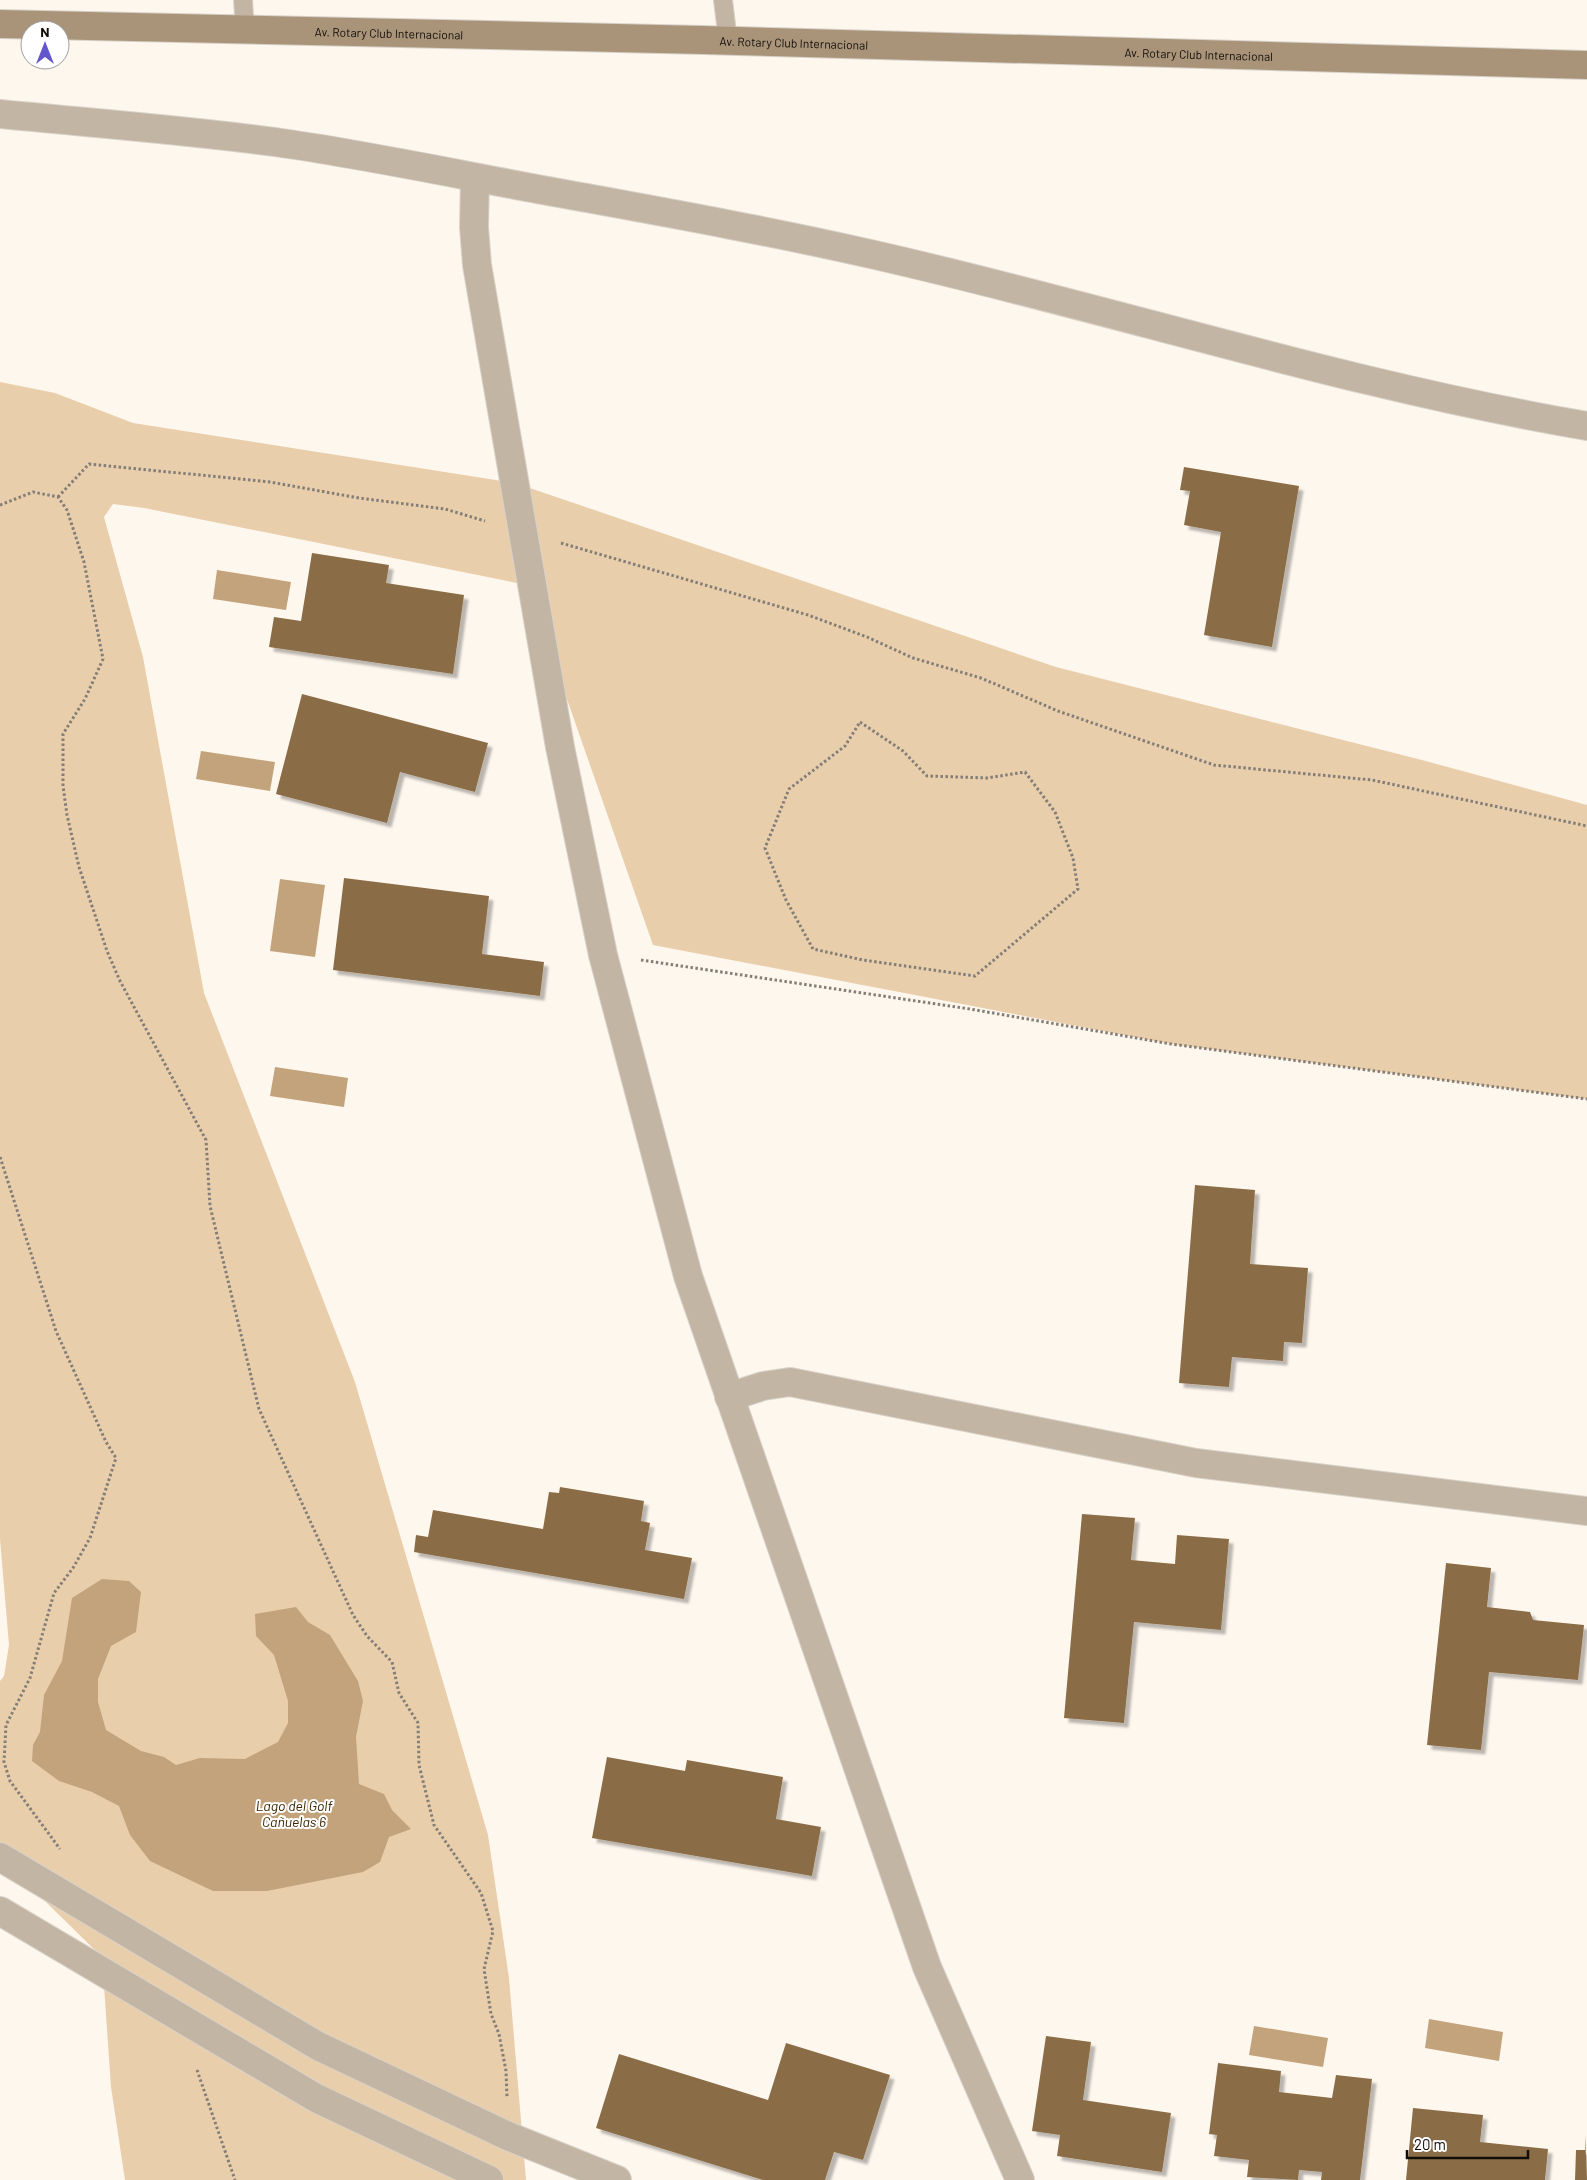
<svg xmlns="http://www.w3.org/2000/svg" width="1587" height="2180" font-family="Barlow,sans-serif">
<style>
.green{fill:#e9ceac}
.water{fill:#c3a37b}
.building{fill:#8a6d46;filter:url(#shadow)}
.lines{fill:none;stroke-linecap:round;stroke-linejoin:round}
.service-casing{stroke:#d8d2c9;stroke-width:20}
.minor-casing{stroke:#d8d2c9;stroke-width:30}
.secondary-casing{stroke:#d8d2c9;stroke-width:30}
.path{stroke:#847e77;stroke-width:3;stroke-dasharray:2.5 2.5;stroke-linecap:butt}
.service{stroke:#c3b5a3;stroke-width:18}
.minor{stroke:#c3b5a3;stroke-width:28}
.secondary{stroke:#a9947a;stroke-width:28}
.labels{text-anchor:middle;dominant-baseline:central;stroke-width:4;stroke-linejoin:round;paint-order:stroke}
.street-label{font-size:12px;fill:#110d08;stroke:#fff}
.water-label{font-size:14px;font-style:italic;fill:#3c2603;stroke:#fff}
</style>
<defs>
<filter id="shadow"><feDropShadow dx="4.5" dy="4.5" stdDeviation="1" flood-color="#0004"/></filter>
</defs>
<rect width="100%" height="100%" fill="#fef7ee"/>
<!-- green -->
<path class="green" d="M0,382L55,393L133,423L515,483L1056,667L1422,760L1587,805V1099L1171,1044L653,945L527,585L144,508L113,504L104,517L143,657L204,993L355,1382L488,1835L509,1978L526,2180H125L111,2087L102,1957L0,1857V1681L4,1676L9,1645L0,1539Z"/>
<!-- water -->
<g class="water">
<path d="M217,570L291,582L286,610L213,599Z"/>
<path d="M201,751L275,762L270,791L196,779Z"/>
<path d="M280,879L325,885L315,957L270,951Z"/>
<path d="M275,1067L348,1078L344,1107L270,1096Z"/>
<path d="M102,1579L129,1581L141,1592L136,1632L111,1646L98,1679V1702L106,1730L141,1751L164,1757L176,1765L200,1758L245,1759L278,1742L288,1723V1701L274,1655L256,1636L255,1614L296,1607L308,1622L330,1635L358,1681L363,1701L356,1737L359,1784L384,1794L392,1810L411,1829L389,1837L380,1862L363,1872L267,1891H213L150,1861L130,1835L119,1806L92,1792L59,1781L32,1761L33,1745L40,1732L44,1695L62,1661L72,1598Z"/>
<path d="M1429,2019L1503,2032L1499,2061L1425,2048Z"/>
<path d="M1254,2026L1328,2038L1323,2067L1249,2055Z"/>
</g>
<!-- building -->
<g class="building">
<path d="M1184,467L1299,486L1272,647L1204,635L1221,532L1184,525L1190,491L1180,490Z"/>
<path d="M312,553L389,565L386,583L464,595L453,674L269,647L274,617L301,621Z"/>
<path d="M302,694L488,743L475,792L400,772L387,823L276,794Z"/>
<path d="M344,878L489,896L482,954L544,962L540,996L333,970Z"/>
<path d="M1195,1185L1255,1190L1250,1264L1308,1268L1302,1343L1284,1342L1283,1361L1232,1357L1229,1387L1179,1383Z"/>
<path d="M560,1487L644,1501L641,1521L650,1523L645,1550L692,1558L684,1599L414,1552L416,1535L428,1537L433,1510L543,1529L549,1492L559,1493Z"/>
<path d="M1082,1514L1135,1518L1131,1560L1175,1564L1177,1535L1229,1539L1221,1630L1134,1622L1124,1723L1064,1718Z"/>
<path d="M1446,1563L1491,1568L1487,1607L1530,1612L1533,1620L1584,1625L1578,1680L1489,1672L1481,1750L1427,1745Z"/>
<path d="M607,1757L685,1771L687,1760L783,1777L776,1819L821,1827L812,1876L592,1838Z"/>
<path d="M1046,2036L1091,2042L1083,2100L1171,2113L1162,2172L1057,2156L1060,2135L1032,2131Z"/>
<path d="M786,2043L890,2075L863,2160L834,2152L825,2180H763L596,2128L619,2054L768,2100Z"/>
<path d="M1218,2063L1281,2071L1279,2092L1332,2098L1336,2075L1372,2079L1360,2180H1321L1322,2172L1299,2170L1298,2180L1247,2177L1249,2160L1214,2156L1217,2135L1209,2134Z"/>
<path d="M1413,2108L1483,2115L1480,2142L1548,2149L1545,2180H1406Z"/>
<path d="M1585,2135L1587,2180H1575L1576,2150H1585Z"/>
</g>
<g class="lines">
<!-- service casing -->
<g class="service-casing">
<g id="service">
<path d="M243,0L245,30"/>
<path d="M723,0L728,41"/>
</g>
</g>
<!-- minor casing -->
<g class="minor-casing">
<g id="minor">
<path d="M0,114C92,123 184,130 275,142C361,154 446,172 532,188C646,209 761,229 875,255C1113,309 1346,385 1587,426"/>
<path d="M475,178L474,227L477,265L560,747L603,955L688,1276L927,1967L1020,2180"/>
<path d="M729,1397L763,1386L790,1382L1196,1463L1587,1511"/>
<path d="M0,1857L318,2046L510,2137L617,2180"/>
<path d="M0,1911L316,2098L489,2180"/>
</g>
</g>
<!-- secondary casing -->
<g class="secondary-casing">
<g id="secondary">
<path id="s1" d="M0,24L703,40L1587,65"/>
</g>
</g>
<!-- path -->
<g class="path">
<path d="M58,497L89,464L270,482L359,498L445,509L485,521"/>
<path d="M0,505L33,492L58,497L67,510L84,562L103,659L85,699L63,734V786L67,815L79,867L107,951L120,981L206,1140L210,1206L259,1409L353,1615L367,1636L392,1662L399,1693L418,1723L419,1765L434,1825L481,1893L493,1931L484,1969L491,2014L499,2034L506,2071L507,2097"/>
<path d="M561,543L808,615L867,637L913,658L981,678L1058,711L1214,765L1372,780L1587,826"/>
<path d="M860,722L903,751L927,776L987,778L1025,772L1055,812L1073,858L1078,889L975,976L863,960L813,949L786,900L765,848L789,789L845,746Z"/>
<path d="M641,960L970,1009L1171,1044L1587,1099"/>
<path d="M0,1157L56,1331L106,1442L116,1458L90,1538L73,1568L54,1593L30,1678L6,1725L4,1762L10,1781L60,1849"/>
<path d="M197,2070L235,2180"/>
</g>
<!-- service -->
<use href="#service" class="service"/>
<!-- minor -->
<use href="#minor" class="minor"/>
<!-- secondary -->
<use href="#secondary" class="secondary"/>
</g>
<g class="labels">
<!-- street labels -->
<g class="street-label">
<text stroke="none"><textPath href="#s1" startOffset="389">Av. Rotary Club Internacional</textPath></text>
<text stroke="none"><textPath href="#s1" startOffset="794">Av. Rotary Club Internacional</textPath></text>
<text stroke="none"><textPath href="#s1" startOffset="1199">Av. Rotary Club Internacional</textPath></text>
</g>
<!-- water labels -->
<g class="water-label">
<text x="294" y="1805">Lago del Golf<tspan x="294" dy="16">Cañuelas 6</tspan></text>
</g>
</g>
<!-- north arrow -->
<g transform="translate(45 45)"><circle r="24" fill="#ffffff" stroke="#a09e9c"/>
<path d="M0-4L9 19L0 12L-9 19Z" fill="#6355ce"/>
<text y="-8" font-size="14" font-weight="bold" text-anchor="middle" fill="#110d08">N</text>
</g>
<!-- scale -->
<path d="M1407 2150v8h121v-8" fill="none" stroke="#110d08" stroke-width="2.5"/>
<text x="1414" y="2150" font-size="15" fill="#110d08" stroke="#ffffff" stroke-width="4" paint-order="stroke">20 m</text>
</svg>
